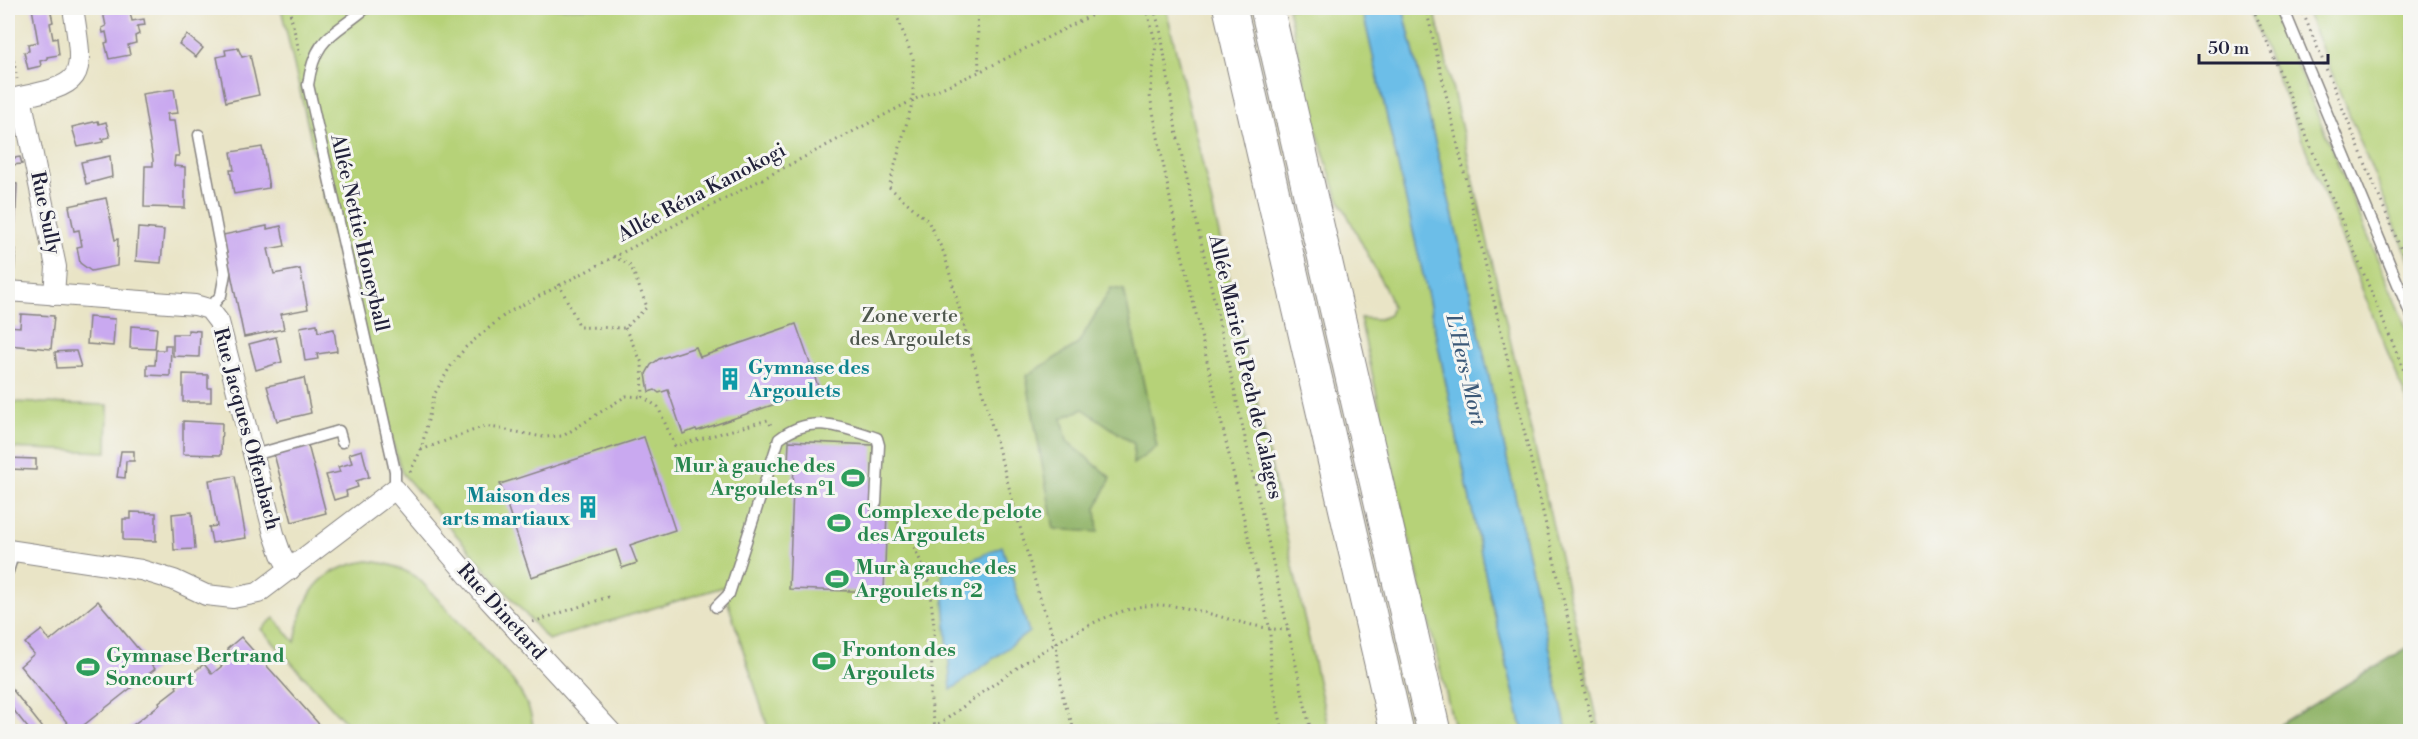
<svg xmlns="http://www.w3.org/2000/svg" width="2418" height="739" font-family="'Libre Bodoni',serif">
<style>
.green{fill:#b6d278;stroke:#6c7a5a;stroke-width:1.5}
.forest{fill:#90b468;stroke:#596b52;stroke-width:1.5}
.water{fill:#6cbee8;stroke:#477092;stroke-width:1.5}
.building{fill:#c9a9f0}
.lines{fill:none;stroke-linecap:round;stroke-linejoin:round}
.lane-casing{stroke:#868380;stroke-width:13}
.street-casing{stroke:#868380;stroke-width:22}
.highway-casing{stroke:#868380;stroke-width:35}
.path{stroke:#868380;stroke-width:3;stroke-dasharray:1.5 4.5;stroke-linecap:butt}
.lane{stroke:#fff;stroke-width:10}
.street{stroke:#fff;stroke-width:20}
.highway{stroke:#fff;stroke-width:33}
.labels{text-anchor:middle;dominant-baseline:central;stroke-width:6;stroke-linejoin:round;paint-order:stroke}
.street-label{font-size:20px;fill:#22223b;stroke:#f6f6f2}
.park-label{font-size:20px;fill:#4e574d;stroke:#f6f6f2}
.culture-label{font-size:20px;font-weight:bold;fill:#0d838f;stroke:#f6f6f2;text-anchor:start}
.leisure-label{font-size:20px;font-weight:bold;fill:#27864d;stroke:#f6f6f2;text-anchor:start}
.water-label{font-size:21px;font-style:italic;fill:#3c5978;stroke:#f6f6f2}
</style>
<rect width="100%" height="100%" fill="#f6f6f2"/>
<filter id="ink" filterUnits="userSpaceOnUse"><feTurbulence type="fractalNoise" baseFrequency=".0167" numOctaves="2"/><feDisplacementMap in="SourceGraphic" scale="12" xChannelSelector="R" yChannelSelector="G"/><feConvolveMatrix kernelMatrix="1 2 1 2 8 2 1 2 1" color-interpolation-filters="sRGB"/></filter>
<filter id="wash" filterUnits="userSpaceOnUse"><feTurbulence type="fractalNoise" baseFrequency=".008" numOctaves="4" result="noise"/><feDisplacementMap in="SourceGraphic" scale="24" xChannelSelector="R" yChannelSelector="G"/><feGaussianBlur stdDeviation="1.35" result="paint"/><feColorMatrix in="noise" values="0 0 0 0 0 0 0 0 0 0 0 0 0 0 0 0 0 1.4 0 .05"/><feComposite in="paint" operator="in"/></filter>
<g filter="url(#wash)">
<rect width="100%" height="100%" fill="#e9e4c6"/>
<!-- green -->
<g class="green">
<path d="M281,8H1166L1238,315L1329,731H769L723,587L548,640L402,473L347,297Z"/>
<path d="M1288,8H1362L1427,292L1488,587L1523,731H1455L1402,509L1360,318L1380,319L1389,315L1392,307L1389,296L1336,193L1311,112Z"/>
<path d="M1403,8H1434L1600,731H1567L1460,246Z"/>
<path d="M2249,8H2273L2410,337V408Z"/>
<path d="M2305,8H2410V262Z"/>
<path d="M8,402L108,405L107,452L8,448Z"/>
<path d="M368,561C389,563 403,568 420,580L513,681C524,697 533,712 533,731H353L261,629L274,618L295,642C304,594 316,569 368,561Z"/>
</g>
<!-- forest -->
<g class="forest">
<path d="M1111,288L1124,290L1157,447L1133,464L1134,444L1083,409L1062,418L1067,441L1111,478L1096,508L1098,532L1054,529L1026,376L1078,344Z"/>
<path d="M2410,646V731H2269Z"/>
</g>
<!-- water -->
<g class="water">
<path d="M1362,8H1403L1460,246L1567,731H1523L1488,587L1427,292Z"/>
<path d="M1002,546L1029,632L951,690L942,574Z"/>
</g>
<g id="blocks">
<!-- building -->
<g class="building">
<path d="M32,8H50L53,22L50,23L53,39L57,38L59,55L47,57V59L40,61L41,66L28,69L24,52L29,51L28,44L38,42Z"/>
<path d="M129,8L132,21L144,19L145,25L137,26L139,34L135,36L136,43L128,45L130,55L109,59L105,43L108,42L106,32L103,33L102,28L106,26L103,12Z"/>
<path d="M187,35L203,48L196,57L179,44Z"/>
<path d="M238,48L242,57L250,55L259,95L226,102L217,57L226,55L225,50Z"/>
<path d="M174,89L178,113L167,114L168,121H174L179,156H175L174,166L185,167V208L144,207L145,166H153V160L142,94Z"/>
<path d="M98,121L99,124L106,122L110,137L102,139L103,142L78,147L72,127Z"/>
<path d="M262,147L269,188L234,194L230,170H234L231,152Z"/>
<path d="M110,156L112,177L86,184L81,162Z"/>
<path d="M20,157L22,164L11,165L12,169L8,170V159Z"/>
<path d="M8,183L17,184L15,231L8,230Z"/>
<path d="M106,198L115,240L118,239L117,266L91,271L80,263L77,247L82,246L79,230L74,231L69,206Z"/>
<path d="M267,226V229L281,226L285,246L268,249L274,274L300,269L308,309L281,314L284,329L244,337L223,235Z"/>
<path d="M138,228L164,230L161,263L136,261Z"/>
<path d="M8,249H16L14,275L8,274Z"/>
<path d="M21,314L54,316L51,349L8,345V326L20,327Z"/>
<path d="M89,317L115,319L113,346L87,344Z"/>
<path d="M317,324L318,332L334,329L337,351L317,354L318,359L305,361L300,327Z"/>
<path d="M796,324L819,389L697,431L696,429L683,434L668,390L659,393L655,390L649,392L646,374L651,365L659,359L696,347L700,357Z"/>
<path d="M131,326L157,328L155,349L130,348Z"/>
<path d="M188,330L200,331L199,357L173,356V334H188Z"/>
<path d="M276,337L282,362L256,370L249,344Z"/>
<path d="M165,345H171L170,376L147,375V365H155L156,350H165Z"/>
<path d="M68,351H76L81,367L57,368L55,352Z"/>
<path d="M183,374L208,375V388H211V402H183Z"/>
<path d="M304,378L311,413L277,421L267,386Z"/>
<path d="M183,421L222,423L221,455L183,454Z"/>
<path d="M644,437L675,530L630,545L637,563L622,568L616,550L531,577L500,484Z"/>
<path d="M789,441L873,445L871,511L887,512L884,592L789,589L794,464H788Z"/>
<path d="M308,445L326,513L292,522L274,454Z"/>
<path d="M362,450L369,477L356,481L358,487L346,491L347,496L334,500L326,475L340,472L338,467L352,463L349,454Z"/>
<path d="M121,451H134V461H126L125,478L117,477Z"/>
<path d="M8,458L36,459V470L8,469Z"/>
<path d="M235,476L246,538L212,543L209,527L217,526L209,480Z"/>
<path d="M131,512L156,513V541L123,540V519H131Z"/>
<path d="M192,512L195,549L174,550L172,514Z"/>
<path d="M98,601L155,669L75,732L20,666L34,654L25,643L42,630L50,641Z"/>
<path d="M241,637L326,732H124L160,704L159,702L177,688L176,686L204,664L212,674L222,666L217,661L229,651L227,649Z"/>
<path d="M8,684L46,732H31L8,703Z"/>
</g>
</g>
</g>
<g filter="url(#ink)">
<use href="#blocks" fill-opacity="0" stroke="#868380" stroke-width="1.5"/>
<g class="lines">
<!-- lane casing -->
<g class="lane-casing">
<g id="lane">
<path d="M366,8C333,36 315,36 308,85L395,471V489"/>
<path d="M2283,8L2410,313"/>
<path d="M199,135L225,273L221,295L209,309"/>
<path d="M254,455L339,431L342,442"/>
<path d="M8,571L14,552"/>
<path d="M716,607L729,594L779,439C811,413 841,427 877,438L879,445L876,503"/>
</g>
</g>
<!-- street casing -->
<g class="street-casing">
<g id="street">
<path d="M21,97L56,267L54,295"/>
<path d="M10,99C86,84 85,82 73,8"/>
<path d="M8,291L195,305L209,309L219,322L274,534L281,554L290,570"/>
<path d="M8,550L141,570L174,580L206,595L233,598L258,593L395,489L489,600L611,732"/>
</g>
</g>
<!-- highway casing -->
<g class="highway-casing">
<g id="highway">
<path d="M1230,8L1397,732"/>
<path d="M1267,8L1434,732"/>
</g>
</g>
<!-- path -->
<g class="path">
<path d="M289,8L300,55"/>
<path d="M894,8L913,59V100L889,187L928,221L944,253L1038,592L1056,644L1063,698L1075,732"/>
<path d="M977,8L979,72"/>
<path d="M1146,8L1156,44L1150,96L1175,224L1270,630L1271,676L1283,732"/>
<path d="M1154,8L1161,33L1176,130L1311,732"/>
<path d="M1426,8L1594,732"/>
<path d="M2253,8L2410,385"/>
<path d="M2301,8L2410,271"/>
<path d="M8,31L17,79"/>
<path d="M559,284L580,327L625,328L647,307L631,266L613,256"/>
<path d="M625,328L642,363L643,397L658,407L675,446L768,420L772,427"/>
<path d="M421,450L485,426L543,437L563,436L618,401L626,396L643,397"/>
<path d="M410,472L421,450L434,395L450,367L466,347L507,313L913,100L979,72L1106,8"/>
<path d="M888,507L912,543L928,577L934,625L930,694L935,728"/>
<path d="M533,622L611,596"/>
<path d="M929,732C982,693 1093,604 1158,605C1203,606 1244,629 1288,630"/>
</g>
<!-- lane -->
<use href="#lane" class="lane"/>
<!-- street -->
<use href="#street" class="street"/>
<!-- highway -->
<use href="#highway" class="highway"/>
</g>
</g>
<!-- icons -->
<defs>
<g id="building-bare" transform="scale(1.8)"><path d="M-4-6H4V6H1V3H-1V6H-4ZM-2.5-4.3h1.7v1.8h-1.7ZM.8-4.3h1.7v1.8H.8ZM-2.5-1h1.7V.8h-1.7ZM.8-1h1.7V.8H.8Z" fill="#0f9aa8" stroke="#f6f6f2" stroke-width="2.5" paint-order="stroke"/></g>
<g id="stadium-bare" transform="scale(1.8)"><path d="M0-5a6.5 5 0 1 0 0 10a6.5 5 0 1 0 0-10ZM-3.5-1.8h7v3.6h-7Z" fill="#2e9e5b" stroke="#f6f6f2" stroke-width="2.5" paint-order="stroke"/></g>
</defs>
<g fill-rule="evenodd">
<use href="#building-bare" x="730" y="379"/>
<use href="#stadium-bare" x="853" y="478"/>
<use href="#building-bare" x="588" y="507"/>
<use href="#stadium-bare" x="839" y="523"/>
<use href="#stadium-bare" x="837" y="579"/>
<use href="#stadium-bare" x="824" y="661"/>
<use href="#stadium-bare" x="88" y="667"/>
</g>
<g class="labels">
<!-- street labels -->
<g class="street-label">
<text transform="translate(702 193) rotate(-28)">Allée Réna Kanokogi</text>
<text transform="translate(45 213) rotate(78)">Rue Sully</text>
<text transform="translate(359 233) rotate(77)">Allée Nettie Honeyball</text>
<text transform="translate(1245 367) rotate(77)">Allée Marie le Pech de Calages</text>
<text transform="translate(246 429) rotate(75)">Rue Jacques Offenbach</text>
<text transform="translate(501 612) rotate(48)">Rue Dinetard</text>
</g>
<!-- park labels -->
<g class="park-label">
<text x="910" y="316">Zone verte<tspan x="910" dy="23">des Argoulets</tspan></text>
</g>
<!-- culture labels -->
<g class="culture-label">
<text x="748" y="368">Gymnase des<tspan x="748" dy="23">Argoulets</tspan></text>
<text x="570" y="496" text-anchor="end">Maison des<tspan x="570" dy="23">arts martiaux</tspan></text>
</g>
<!-- leisure labels -->
<g class="leisure-label">
<text x="835" y="466" text-anchor="end">Mur à gauche des<tspan x="835" dy="23">Argoulets n°1</tspan></text>
<text x="857" y="512">Complexe de pelote<tspan x="857" dy="23">des Argoulets</tspan></text>
<text x="855" y="568">Mur à gauche des<tspan x="855" dy="23">Argoulets n°2</tspan></text>
<text x="842" y="650">Fronton des<tspan x="842" dy="23">Argoulets</tspan></text>
<text x="106" y="656">Gymnase Bertrand<tspan x="106" dy="23">Soncourt</tspan></text>
</g>
<!-- water labels -->
<g class="water-label">
<text transform="translate(1465 370) rotate(77)">L'Hers-Mort</text>
</g>
</g>
<!-- margin -->
<rect width="2418" height="739" fill="none" stroke="#f6f6f2" stroke-width="30"/>
<!-- scale -->
<path d="M2199 54v9h129v-9" fill="none" stroke="#22223b" stroke-width="3"/>
<text x="2208" y="54" font-size="18" fill="#22223b" stroke="#f6f6f2" stroke-width="4.5" paint-order="stroke">50 m</text>
</svg>
